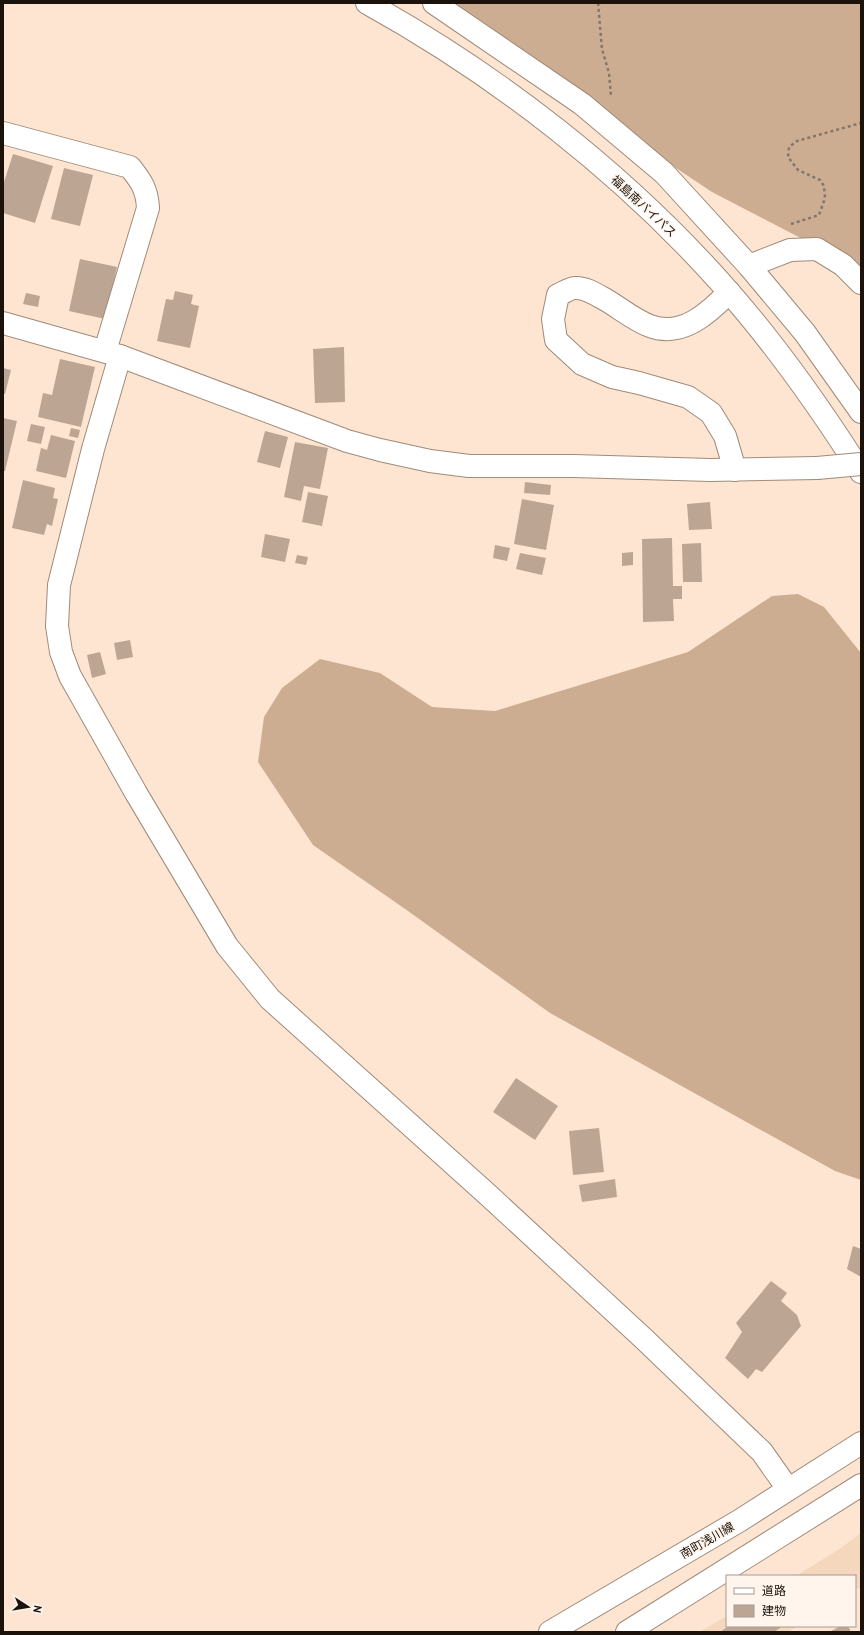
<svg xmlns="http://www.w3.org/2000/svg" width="864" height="1635" font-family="'PT Sans','Noto Sans JP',sans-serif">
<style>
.built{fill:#f5d7be}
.forest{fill:#ccad92}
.building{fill:#bca693}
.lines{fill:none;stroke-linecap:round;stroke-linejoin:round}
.street-casing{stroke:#a08a79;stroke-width:24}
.secondary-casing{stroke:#a08a79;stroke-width:24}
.highway-casing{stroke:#a08a79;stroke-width:24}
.path{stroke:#867669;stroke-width:2.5;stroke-dasharray:3 3;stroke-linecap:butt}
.street{stroke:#fff;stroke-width:22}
.secondary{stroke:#fff;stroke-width:22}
.highway{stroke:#fff;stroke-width:22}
.street-bridge-casing{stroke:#a08a79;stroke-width:24;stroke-linecap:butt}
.street-bridge{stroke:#fff;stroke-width:22}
.labels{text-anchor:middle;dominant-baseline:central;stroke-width:3;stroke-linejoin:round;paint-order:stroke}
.street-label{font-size:12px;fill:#1a120b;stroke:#fff5ed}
</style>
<rect width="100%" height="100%" fill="#fde5d1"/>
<!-- built -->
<g class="built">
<path d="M861,1533V1588L855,1589V1576H796L841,1548Z"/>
<path d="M727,1616V1626H798L788,1632H699Z"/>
</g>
<!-- forest -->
<g class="forest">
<path d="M428,3H861V277L845,261L712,192Z"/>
<path d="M798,594L824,607L861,653V1180L835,1171L550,1013L408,911L313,845L258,762L264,717L282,688L320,659L380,673L432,707L495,711L688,652L772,596Z"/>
</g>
<!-- building -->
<g class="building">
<path d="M13,154L53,166L35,223L3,213V185Z"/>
<path d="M64,168L93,175L80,226L51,219Z"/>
<path d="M80,259L117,267L105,319L69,311Z"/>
<path d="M175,291L193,295L191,304L199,306L190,348L157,341L166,299L173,300Z"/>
<path d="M26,293L40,296L38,307L23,304Z"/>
<path d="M344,347L345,402L315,403L313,349Z"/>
<path d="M60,359L95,367L81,427L38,417L43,393L52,395Z"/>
<path d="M3,368L11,370L5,394H3Z"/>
<path d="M3,418L17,421L5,471H3Z"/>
<path d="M31,424L45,427L41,444L27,441Z"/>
<path d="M71,428L80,430L78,438L69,436Z"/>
<path d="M265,431L288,437L280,468L257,462Z"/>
<path d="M51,435L75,441L66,478L36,471L41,448L47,450Z"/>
<path d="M295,442L328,448L320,489L304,486L301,501L284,497Z"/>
<path d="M23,480L55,488L53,498L58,499L52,526L47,524L44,535L12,528Z"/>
<path d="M525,482L551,485L550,495L524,493Z"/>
<path d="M308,492L328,496L322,526L302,522Z"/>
<path d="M522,499L554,505L546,550L514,544Z"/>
<path d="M710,502L712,529L689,530L687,504Z"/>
<path d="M265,534L290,539L285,562L261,557Z"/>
<path d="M672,538L673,586H682V599H673L674,621L643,622L642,539Z"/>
<path d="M701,543L702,582H683L682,544Z"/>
<path d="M495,545L510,548L507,561L493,558Z"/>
<path d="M633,552V565L622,566V553Z"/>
<path d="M520,553L546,558L542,575L516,569Z"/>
<path d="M297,555L308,557L306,565L295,563Z"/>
<path d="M130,640L133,657L117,660L114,643Z"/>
<path d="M100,652L106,674L92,678L87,655Z"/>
<path d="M516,1078L558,1106L535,1140L493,1112Z"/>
<path d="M599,1128L604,1172L573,1175L569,1131Z"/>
<path d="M615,1179L617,1197L582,1202L579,1185Z"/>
<path d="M853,1246L861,1249V1277L847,1269Z"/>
<path d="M771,1281L787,1293L781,1301L797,1315L801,1326L762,1372L756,1369L748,1379L725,1358L742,1332L736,1323Z"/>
<path d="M729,1626H783L774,1632H720Z"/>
<path d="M841,1626H848L851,1632H829Z"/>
</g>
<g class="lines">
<!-- street casing -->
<g class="street-casing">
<g id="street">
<path d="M3,133L130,167C141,181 147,189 148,208L105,351"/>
<path d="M749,266L790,250L817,249L843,265L861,283"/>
<path d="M729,292C709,313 682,338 650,326C634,320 620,308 606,300C597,295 585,287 575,288C570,288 563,293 558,295L553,319L556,340L582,364L612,377L639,383L688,397L711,413L725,436L735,470"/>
<path d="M3,323L120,356L347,441L380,450L430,461L469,466H574L710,470L817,468"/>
<path d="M120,356L93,449L59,585L57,626L61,652L70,676L136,793L227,946L270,999L487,1194L643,1338L762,1452L788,1489"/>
</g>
</g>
<!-- secondary casing -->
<g class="secondary-casing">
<g id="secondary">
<path d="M550,1632L739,1521L861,1443"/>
<path d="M627,1632L861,1485"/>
</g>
</g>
<!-- highway casing -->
<g class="highway-casing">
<g id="highway">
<path d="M367,3C497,75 622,172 721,283C773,341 819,406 861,472"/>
<path d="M434,3L582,104L664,173L749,266L805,333L861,412"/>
</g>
</g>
<!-- path -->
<g class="path">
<path d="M598,3L602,49L609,73L611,96"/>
<path d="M791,224L819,215L825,198L824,186L820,180L798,170L788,157L789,147L797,141L861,123"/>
</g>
<!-- street -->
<use href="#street" class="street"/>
<!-- secondary -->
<use href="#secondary" class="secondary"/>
<!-- highway -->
<use href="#highway" class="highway"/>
<!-- street-bridge casing -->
<g class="street-bridge-casing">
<path id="street-bridge" d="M817,468L861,464"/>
</g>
<!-- street-bridge -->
<use href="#street-bridge" class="street-bridge"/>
</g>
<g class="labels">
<!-- street labels -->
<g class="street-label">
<text transform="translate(644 206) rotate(43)">福島南バイパス</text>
<text transform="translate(707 1540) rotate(-30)">南町浅川線</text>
</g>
</g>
<!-- border -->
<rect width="864" height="1635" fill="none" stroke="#1a120b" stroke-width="8"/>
<!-- legend -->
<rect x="726" y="1575" width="130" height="52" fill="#fff5ed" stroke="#a39a93"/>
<rect x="734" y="1588" width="20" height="6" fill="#ffffff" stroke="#a39a93"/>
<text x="762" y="1595" font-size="12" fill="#1a120b">道路</text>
<rect x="734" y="1605" width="20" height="12" fill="#bca693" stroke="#a39a93"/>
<text x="762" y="1615" font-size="12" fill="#1a120b">建物</text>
<!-- north arrow -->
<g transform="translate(28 1607) rotate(102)" stroke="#fff5ed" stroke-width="3" paint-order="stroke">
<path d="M0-3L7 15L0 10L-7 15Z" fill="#1a120b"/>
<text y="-6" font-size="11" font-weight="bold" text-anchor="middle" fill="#1a120b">N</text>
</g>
</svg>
